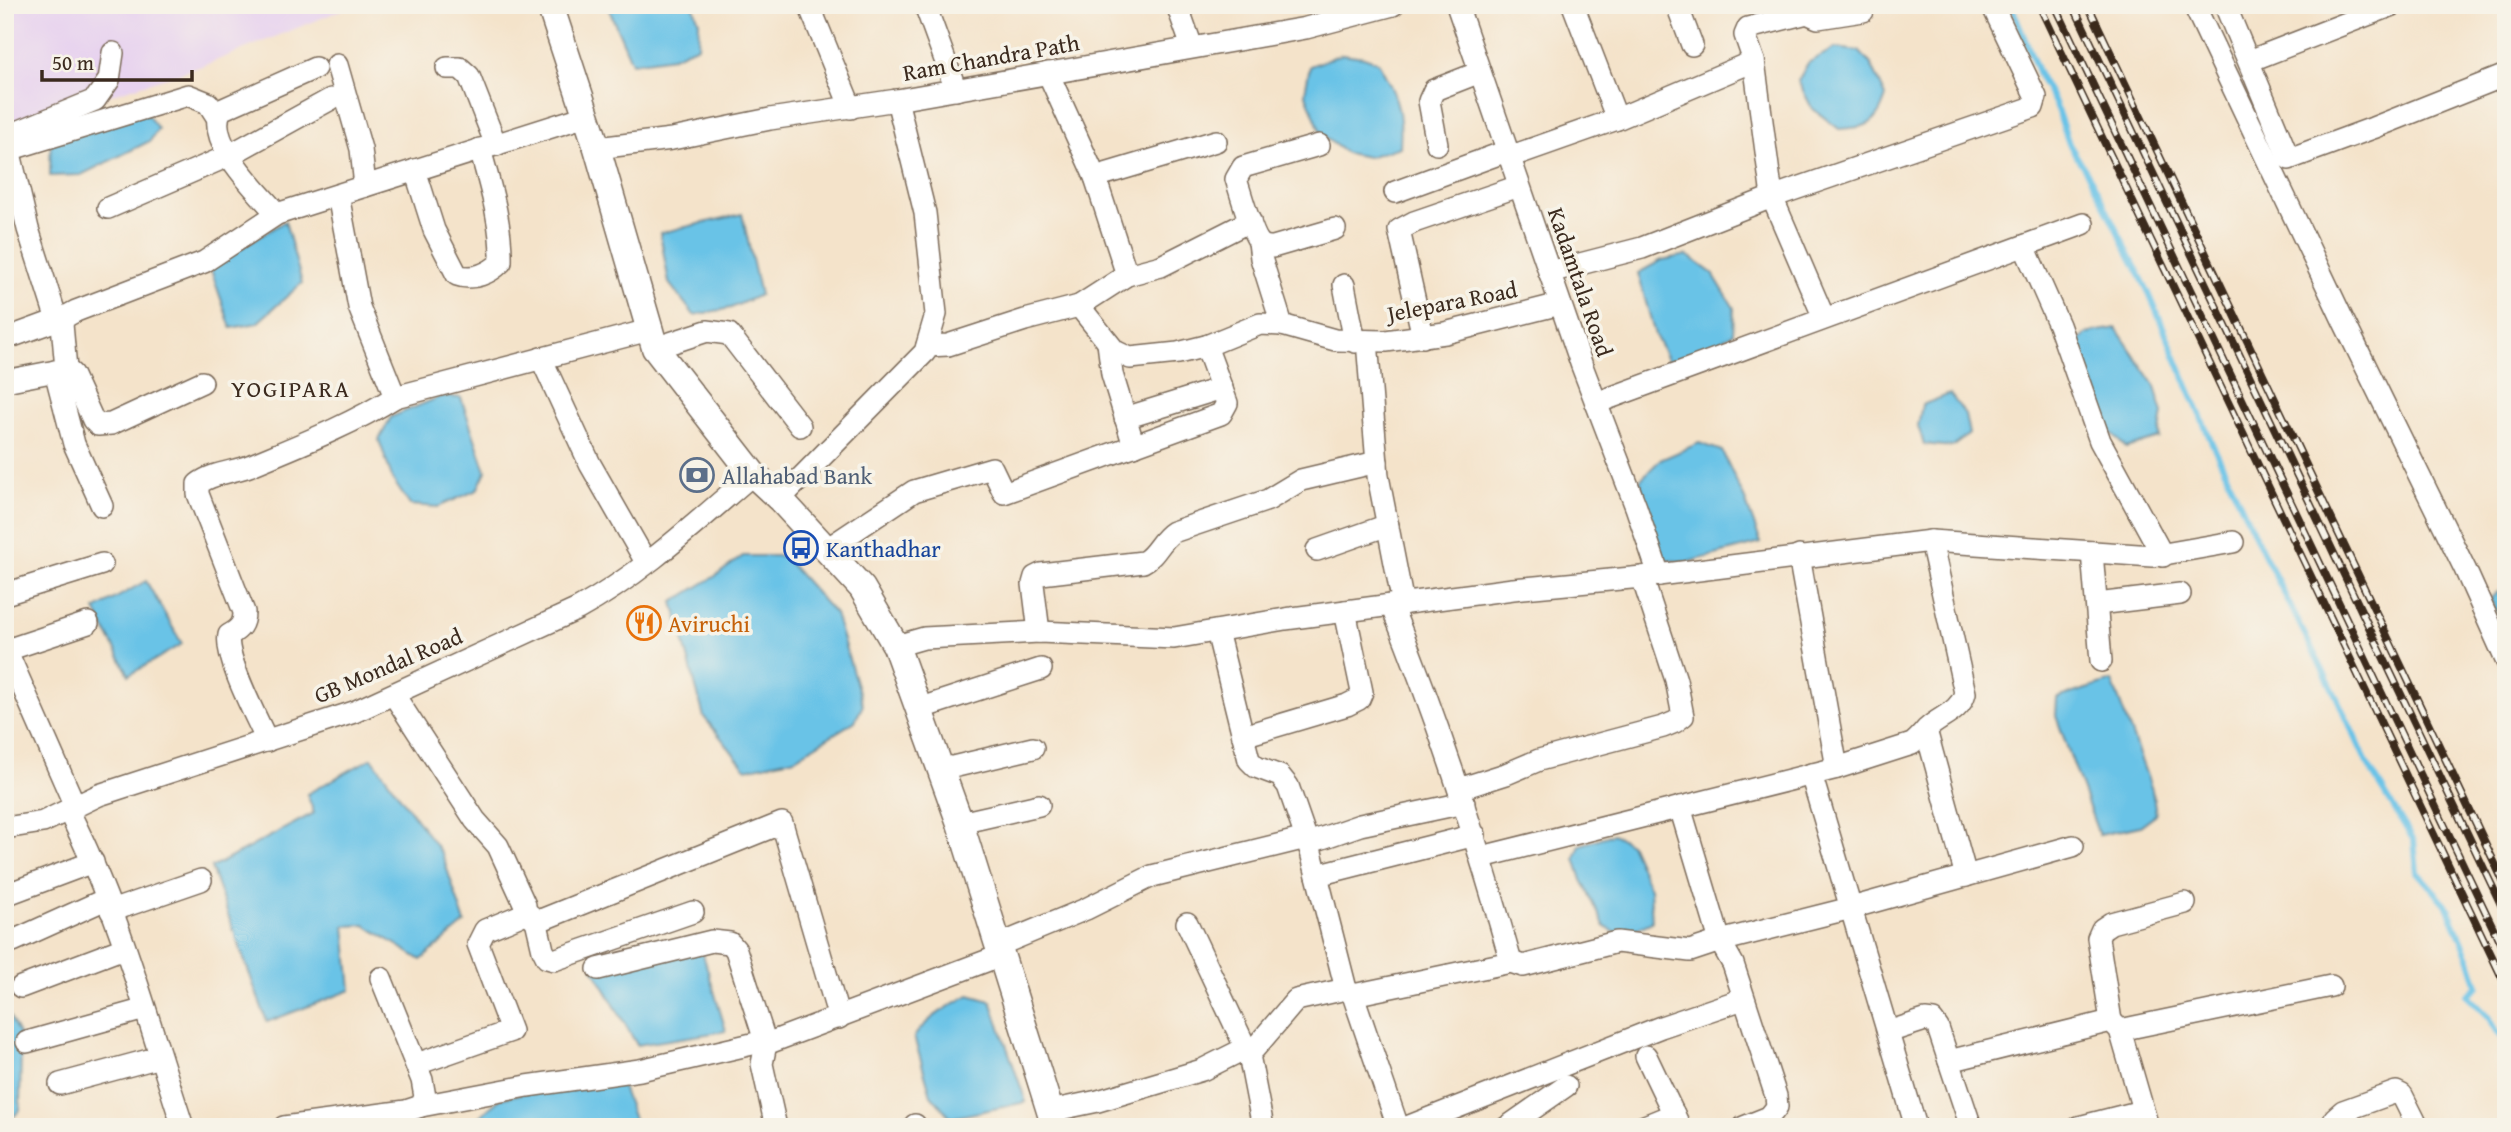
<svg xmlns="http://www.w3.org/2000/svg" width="2511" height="1132" font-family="'Gentium Book Plus',serif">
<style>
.built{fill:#e7d2ef}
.water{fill:#69c3e7;stroke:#527682;stroke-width:2}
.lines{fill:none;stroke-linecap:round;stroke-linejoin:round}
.stream{stroke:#69c3e7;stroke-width:6}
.minor-casing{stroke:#7c6b5a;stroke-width:24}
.major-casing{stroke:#7c6b5a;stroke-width:29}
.minor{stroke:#fff;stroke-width:21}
.major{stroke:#fff;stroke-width:26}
.rail-casing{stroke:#3b2a1e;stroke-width:8}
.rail{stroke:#f7f3e8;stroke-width:5;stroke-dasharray:16;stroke-linecap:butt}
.labels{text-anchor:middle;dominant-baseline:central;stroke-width:7;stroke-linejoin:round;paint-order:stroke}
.street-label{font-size:23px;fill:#3b2a1e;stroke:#f7f3e8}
.service-label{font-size:23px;fill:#4e5e75;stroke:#f7f3e8;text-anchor:start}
.transit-label{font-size:23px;fill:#164399;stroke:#f7f3e8;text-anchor:start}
.food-label{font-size:23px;fill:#c56008;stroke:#f7f3e8;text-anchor:start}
.neighbourhood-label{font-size:24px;letter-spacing:2px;fill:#3b2a1e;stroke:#f7f3e8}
</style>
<rect width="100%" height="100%" fill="#f7f3e8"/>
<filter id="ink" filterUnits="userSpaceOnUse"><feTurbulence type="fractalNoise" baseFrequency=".0143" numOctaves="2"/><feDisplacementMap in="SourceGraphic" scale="14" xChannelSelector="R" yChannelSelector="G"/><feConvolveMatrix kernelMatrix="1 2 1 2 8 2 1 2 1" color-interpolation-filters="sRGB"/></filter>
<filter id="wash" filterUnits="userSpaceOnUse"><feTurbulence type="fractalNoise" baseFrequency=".00686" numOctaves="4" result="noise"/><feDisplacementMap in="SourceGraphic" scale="28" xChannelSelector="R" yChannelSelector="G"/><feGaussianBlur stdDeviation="1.57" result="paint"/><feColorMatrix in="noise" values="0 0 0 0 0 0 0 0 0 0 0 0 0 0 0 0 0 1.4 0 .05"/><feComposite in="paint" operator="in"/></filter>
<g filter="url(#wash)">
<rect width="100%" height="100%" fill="#f4e3ca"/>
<!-- built -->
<path class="built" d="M5,5H354L205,65L5,128Z"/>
<!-- water -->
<g class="water">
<path d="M607,5H693L699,22L698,46L673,57L632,63Z"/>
<path d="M1835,48L1859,51L1871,64L1886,96C1877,125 1869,127 1839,129L1812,108L1798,81L1808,63Z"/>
<path d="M1342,54L1364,57L1378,62C1396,94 1403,110 1400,147L1368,157L1346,153L1322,135L1305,92L1310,66Z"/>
<path d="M140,105L158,129L150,141L81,175L50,176L51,134Z"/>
<path d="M742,214L760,295L731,308L694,315L669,283L660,233Z"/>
<path d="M285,221L302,283L257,323L231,328L210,267Z"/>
<path d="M1687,255L1713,274L1734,308L1733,333L1703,352L1668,361L1655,335L1638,273L1662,260Z"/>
<path d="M2116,328L2154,384L2163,413L2159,438L2126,448L2102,423L2093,383L2075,346L2087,333Z"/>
<path d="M1950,394L1965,414L1969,434L1952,447L1924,444L1918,426L1922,405Z"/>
<path d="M442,396L461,398L486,471L477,490L438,507L410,505L393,480L379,440L391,417Z"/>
<path d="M1699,443L1722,451L1745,500L1761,543L1688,562L1664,560L1646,511L1640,480L1660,460Z"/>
<path d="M743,556H783L835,614L863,705L855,721L795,758L746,769L704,717L673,602L717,575Z"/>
<path d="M146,581L182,644L129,675L95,610Z"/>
<path d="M2506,584V628L2490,599Z"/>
<path d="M2112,681L2152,790L2156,814L2140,826L2099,835L2056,716L2057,698Z"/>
<path d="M372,758L442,854L465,923L421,960L365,925L345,926L351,990L267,1022L211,868L314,813L307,794Z"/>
<path d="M1613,834L1630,844L1650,889L1652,922L1622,936L1605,927L1582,880L1575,858L1580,845Z"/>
<path d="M699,941L726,1031L637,1045L593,968Z"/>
<path d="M969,995L991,1001L1026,1102L951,1118L931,1095L914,1037C928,1017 948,1007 969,995Z"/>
<path d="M5,1007L21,1039L20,1110L5,1125Z"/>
<path d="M604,1072L622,1087L637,1127H467L500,1099Z"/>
</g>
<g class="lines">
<!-- stream -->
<path class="stream" d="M2011,5L2041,79L2055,103L2069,144L2092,181L2148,291L2211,441L2262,550L2336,696L2368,765L2414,841L2417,872L2446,904L2469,957L2478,986L2467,995L2488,1016L2506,1046"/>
</g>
</g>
<g filter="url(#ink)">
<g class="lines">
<!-- minor casing -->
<g class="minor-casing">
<g id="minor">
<path d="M809,5L851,108"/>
<path d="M925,5L956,90"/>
<path d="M1177,5L1192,47"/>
<path d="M1457,5L1582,366L1636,507L1659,575"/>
<path d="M1573,5L1617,119"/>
<path d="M1677,5L1692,45"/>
<path d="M1810,5L1807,13L1748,28L1745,35L1754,61L1772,197L1824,318"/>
<path d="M2194,5L2343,320L2465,569L2506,660"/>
<path d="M2225,5L2289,159L2373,128L2506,75"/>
<path d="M1807,13L1818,18L1863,11L1864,5"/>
<path d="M2249,61L2393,5"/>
<path d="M337,65L361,149L365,186"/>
<path d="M447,68H460L469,76L496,145"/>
<path d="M1048,73L1095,177L1127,275"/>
<path d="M5,137L95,100L109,80L113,53"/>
<path d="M1437,144L1429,101L1434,90L1480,72"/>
<path d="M1319,145L1243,167L1236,179C1240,191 1253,239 1262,245C1264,247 1270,247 1273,247L1335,229"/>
<path d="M597,148L672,139L770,119L897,100L1306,28L1393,5"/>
<path d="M9,149L28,229L57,320"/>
<path d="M5,151L188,95L208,103L217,117"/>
<path d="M1509,157L1617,119L1754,61"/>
<path d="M415,170L434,230L457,275C473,281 490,273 501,262C502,223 490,186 480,149"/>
<path d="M1095,177L1216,141"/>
<path d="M1395,192L1507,151"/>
<path d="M338,195L359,307L395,397L649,330"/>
<path d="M108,208L228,156L331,99"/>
<path d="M277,214C258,191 204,141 221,110L315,68"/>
<path d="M1259,242L1261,258L1282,325"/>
<path d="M2024,246L2059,325L2100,441L2163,556"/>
<path d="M1549,272L1642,248L1772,197L2033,107L2036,97L1992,5"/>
<path d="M1344,285L1355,342"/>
<path d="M1079,306L1127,275L1161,266L1250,221"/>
<path d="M1423,337L1399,230L1414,222L1519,186"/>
<path d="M5,339L65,317"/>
<path d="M1367,341L1378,476L1403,604"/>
<path d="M1108,343L1112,374L1134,446"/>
<path d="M927,346L948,345L1025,320L1079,306L1115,351L1130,358L1178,353L1206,346L1260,324L1282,325L1335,340L1386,341L1445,333L1560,304"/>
<path d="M655,348L707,331L729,334L800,426"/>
<path d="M541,358L590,464L646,562"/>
<path d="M66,369L72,374L93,420L98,425L111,424L202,382"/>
<path d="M55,371L74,444L102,506"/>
<path d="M5,381L66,369L62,324L65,317L76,311L204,262L277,214L586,116"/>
<path d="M1596,403L2083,224"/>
<path d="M1125,418L1222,388"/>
<path d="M780,499L925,352L936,314L925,213L897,100"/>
<path d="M827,549L914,491L992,468L1004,493L1221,414L1227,403L1206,346"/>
<path d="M1317,550L1388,525"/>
<path d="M2092,552L2101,661"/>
<path d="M1799,556L1837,768"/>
<path d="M5,594L102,564"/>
<path d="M2097,604L2180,594"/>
<path d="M1391,605C1439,722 1477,841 1511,962"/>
<path d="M1217,631L1249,760L1256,767L1280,776L1288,786L1311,852L1346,989L1353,995L1398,1127"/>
<path d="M1039,632L1033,584L1035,577L1041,574L1143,562C1156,556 1160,540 1173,532L1268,500L1301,480L1377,462"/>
<path d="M896,646L924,638L1039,632L1174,638L1285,619L1513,589L1642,577L1931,541L2153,556L2233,542"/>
<path d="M5,647L75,806"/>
<path d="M7,650L88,623"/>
<path d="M394,695L475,820L498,846L525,905V911L519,916L485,930L478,944L511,1031L417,1064"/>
<path d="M918,709L1041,669"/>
<path d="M1926,730L1966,876"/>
<path d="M1243,736L1347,705L1359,699L1362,692L1345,611"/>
<path d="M267,741C257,718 224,657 229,635C240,629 244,624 244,612L198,494V484C212,473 233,472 249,466C299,445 349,426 395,397"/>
<path d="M940,770L1033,748"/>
<path d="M1811,774L1916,1127"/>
<path d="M1459,789L1506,774L1539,760L1663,727L1675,722L1683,716L1676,680L1642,577"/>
<path d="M1680,807L1720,941L1733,964L1776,1096L1777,1107L1769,1117L1744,1127"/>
<path d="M68,810C119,910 148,1021 183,1127"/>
<path d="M960,823L1039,805"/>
<path d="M5,828L43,822L99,795L354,712L578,609C642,574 698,521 753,474"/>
<path d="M1308,843L1360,825L1464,803"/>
<path d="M1482,857L1837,768L1912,744C1919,739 1922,734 1928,728C1941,716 1960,712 1965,693L1931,541"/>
<path d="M1317,875L1475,835"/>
<path d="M5,895L93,862"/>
<path d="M111,911L201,880"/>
<path d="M525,911L536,920H541L782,823L839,1018"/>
<path d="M536,920L543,950L547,958L554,960L693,912"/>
<path d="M1187,923L1249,1055"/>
<path d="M13,941L106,899"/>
<path d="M999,945L1086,909L1152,876L1306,838"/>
<path d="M598,969L712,941L730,943L736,950L766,1044L762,1064L776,1127"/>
<path d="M21,987L124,948"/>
<path d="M1353,995L1511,962L1523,966L1617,942L1690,951L1720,941L1851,908L2073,846"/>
<path d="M2111,1021L2098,938L2102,929L2111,923L2185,903"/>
<path d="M2120,1030L2331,986"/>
<path d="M1888,1032L1925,1020L1933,1021L1938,1028L1971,1127"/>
<path d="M27,1042L145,1009"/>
<path d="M766,1044L1002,955"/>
<path d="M1646,1056L1680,1127"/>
<path d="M1949,1061L2111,1021L2120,1030L2148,1127"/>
<path d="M60,1084L160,1057"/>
<path d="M421,1106L527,1086L640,1070L765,1041"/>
<path d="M1050,1111L1098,1101L1202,1070L1246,1048"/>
<path d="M915,1125L916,1127"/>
<path d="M284,1127L406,1111L421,1106L425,1097L422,1080L381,978"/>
<path d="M1263,1127L1249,1055L1296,1000L1346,989"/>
<path d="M1407,1127L1661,1027L1743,999"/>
<path d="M1507,1127L1566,1086"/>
<path d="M1642,1127L1674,1114"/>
<path d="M2079,1127L2142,1111"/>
<path d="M2335,1127V1118L2343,1111L2396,1092L2402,1095L2418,1127"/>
</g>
</g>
<!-- major casing -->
<g class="major-casing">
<path id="major" d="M550,5L597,148L655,348L753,474L780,499L862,588L896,646L960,823L1055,1127"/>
</g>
<!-- minor -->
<use href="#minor" class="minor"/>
<!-- major -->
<use href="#major" class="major"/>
<!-- rail casing -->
<g class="rail-casing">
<g id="rail">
<path d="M2039,5L2506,986"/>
<path d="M2055,5L2506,955"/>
<path d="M2073,5L2506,915"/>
<path d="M2088,5L2506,887"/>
</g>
</g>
<!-- rail -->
<use href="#rail" class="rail"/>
</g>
</g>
<!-- icons -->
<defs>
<g id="bank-ring" transform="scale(1.75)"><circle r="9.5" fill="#f7f3e8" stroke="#5c6f8a" stroke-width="1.5"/><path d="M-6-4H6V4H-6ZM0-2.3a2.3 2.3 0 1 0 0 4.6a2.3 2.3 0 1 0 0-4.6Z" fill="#5c6f8a"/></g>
<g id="bus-ring" transform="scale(1.75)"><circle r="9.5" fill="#f7f3e8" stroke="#1a4fb4" stroke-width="1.5"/><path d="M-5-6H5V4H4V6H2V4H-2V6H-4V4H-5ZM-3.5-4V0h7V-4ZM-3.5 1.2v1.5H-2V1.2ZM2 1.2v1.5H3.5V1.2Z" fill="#1a4fb4"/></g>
<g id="restaurant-ring" transform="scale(1.75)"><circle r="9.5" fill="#f7f3e8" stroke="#e8710a" stroke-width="1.5"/><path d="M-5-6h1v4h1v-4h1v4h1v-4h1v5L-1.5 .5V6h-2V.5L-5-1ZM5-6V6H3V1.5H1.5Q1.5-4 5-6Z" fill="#e8710a"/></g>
</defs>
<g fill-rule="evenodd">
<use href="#bank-ring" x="697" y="475"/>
<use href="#bus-ring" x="801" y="548"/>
<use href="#restaurant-ring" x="644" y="623"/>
</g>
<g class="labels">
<!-- street labels -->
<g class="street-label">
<text transform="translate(991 57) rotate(-10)">Ram Chandra Path</text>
<text transform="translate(1581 282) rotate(71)">Kadamtala Road</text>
<text transform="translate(1452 301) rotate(-11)">Jelepara Road</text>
<text transform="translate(388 665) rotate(-23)">GB Mondal Road</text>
</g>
<!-- service labels -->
<g class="service-label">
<text x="722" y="475">Allahabad Bank</text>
</g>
<!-- transit labels -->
<g class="transit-label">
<text x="826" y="548">Kanthadhar</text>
</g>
<!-- food labels -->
<g class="food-label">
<text x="668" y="623">Aviruchi</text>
</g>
<!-- neighbourhood labels -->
<g class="neighbourhood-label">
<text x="291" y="388">YOGIPARA</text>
</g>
</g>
<!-- margin -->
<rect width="2511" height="1132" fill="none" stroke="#f7f3e8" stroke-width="28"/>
<!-- scale -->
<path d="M42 70v10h150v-10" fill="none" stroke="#3b2a1e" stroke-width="3.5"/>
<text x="52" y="70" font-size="21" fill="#3b2a1e" stroke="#f7f3e8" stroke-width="5" paint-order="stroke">50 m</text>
</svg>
